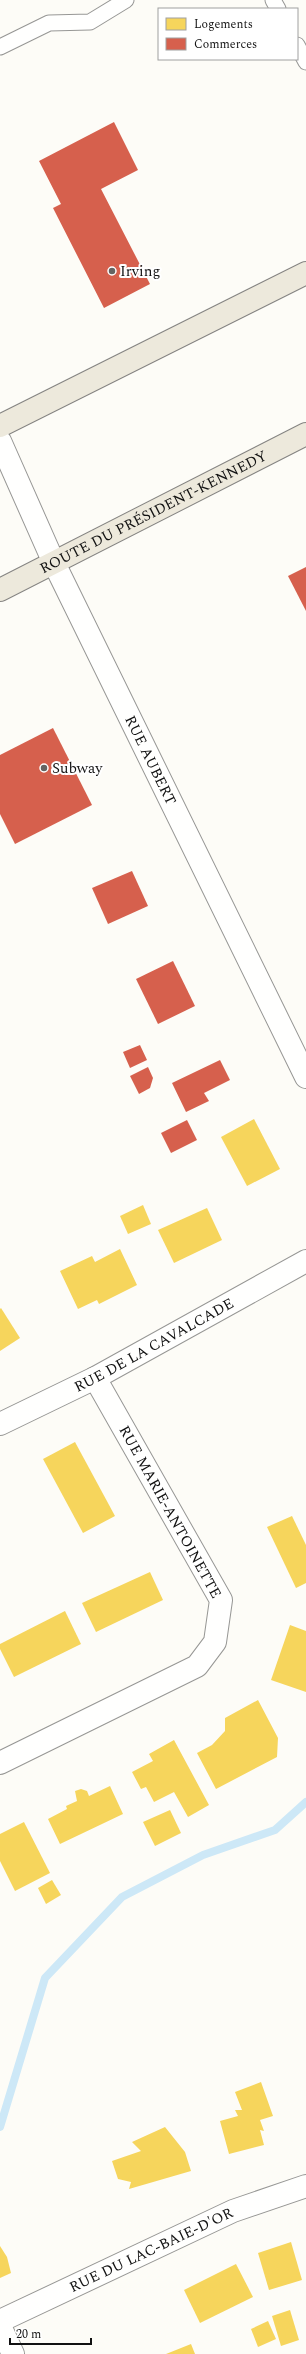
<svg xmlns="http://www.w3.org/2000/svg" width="306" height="2354" font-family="Spectral,serif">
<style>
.homes{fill:#f6d55c}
.shops{fill:#d6604d}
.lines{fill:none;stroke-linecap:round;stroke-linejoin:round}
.stream{stroke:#cde8f7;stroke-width:8}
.service-casing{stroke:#979795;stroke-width:17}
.minor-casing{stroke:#979795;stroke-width:24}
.primary-casing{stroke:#858482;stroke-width:24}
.service{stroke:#fffffe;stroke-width:15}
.minor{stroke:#fffffe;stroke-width:22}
.primary{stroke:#ede9dc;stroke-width:22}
.poi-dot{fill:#646362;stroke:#fff;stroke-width:1.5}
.labels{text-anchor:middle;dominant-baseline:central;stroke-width:4;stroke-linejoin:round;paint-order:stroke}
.poi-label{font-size:15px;fill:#111;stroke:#fff;text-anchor:start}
.street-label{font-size:15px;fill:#111;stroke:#fff}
</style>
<rect width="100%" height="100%" fill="#fdfcf7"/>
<!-- homes -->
<g class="homes">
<path d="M254,1119L280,1169L247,1186L221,1137Z"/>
<path d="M143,1205L151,1224L128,1234L120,1216Z"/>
<path d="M207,1208L222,1240L174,1263L158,1230Z"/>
<path d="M120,1249L137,1285L99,1304L97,1300L78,1309L60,1271L92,1256L95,1262Z"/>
<path d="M1,1308L20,1338L0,1351V1309Z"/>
<path d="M75,1442L115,1516L83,1533L43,1459Z"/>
<path d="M292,1516L306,1545V1583L296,1588L267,1527Z"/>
<path d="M150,1572L163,1600L96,1632L82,1603Z"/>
<path d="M65,1611L81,1644L14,1677L0,1649V1644Z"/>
<path d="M290,1625L306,1631V1692L271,1680Z"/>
<path d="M258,1700L278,1738L277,1757L216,1789L197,1753L212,1745L225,1731V1718Z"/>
<path d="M174,1740L209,1805L188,1817L174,1792L154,1802L146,1787L141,1789L132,1772L153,1761L149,1754Z"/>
<path d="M110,1786L123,1814L60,1844L48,1819L67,1809L66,1806L77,1801L75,1791L81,1789L87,1791L89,1796Z"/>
<path d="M170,1810L181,1833L155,1846L143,1822Z"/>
<path d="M24,1822L50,1873L15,1891L0,1861V1834Z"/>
<path d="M52,1880L61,1895L46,1904L38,1888Z"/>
<path d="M261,2082L273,2116L260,2120L264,2131L260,2130L264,2145L229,2154L220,2121L238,2116L235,2110H242L235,2092Z"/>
<path d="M165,2127L185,2152L191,2171L129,2189L131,2182L118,2179L112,2161L141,2151L132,2142Z"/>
<path d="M291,2242L302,2280L269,2290L258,2253Z"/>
<path d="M0,2246L7,2257L11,2273L0,2278Z"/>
<path d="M236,2264L253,2297L200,2323L184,2290Z"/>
<path d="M290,2310L299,2340L281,2346L272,2316Z"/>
<path d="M268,2321L276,2339L258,2347L251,2329Z"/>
<path d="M191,2344L195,2354H166Z"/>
</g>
<!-- shops -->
<g class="shops">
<path d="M114,122L138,170L101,189L150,284L104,308L53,208L61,204L39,161Z"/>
<path d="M306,567V611L288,576Z"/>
<path d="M53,728L92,805L15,844L0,814V755Z"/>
<path d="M132,871L148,906L108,924L92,888Z"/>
<path d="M173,961L195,1006L158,1024L136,979Z"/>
<path d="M140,1045L147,1060L130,1068L123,1052Z"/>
<path d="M220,1060L230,1080L204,1093L209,1101L186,1112L172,1083Z"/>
<path d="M148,1067L153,1078L150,1088L139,1094L130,1076Z"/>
<path d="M187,1120L197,1140L171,1153L161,1133Z"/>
</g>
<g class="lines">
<!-- stream -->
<path class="stream" d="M0,2127L45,1978L122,1897L203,1855L275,1830L306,1802"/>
<!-- service casing -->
<g class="service-casing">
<g id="service">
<path d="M273,0L278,9"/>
<path d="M297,45L306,62"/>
<path d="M0,47L49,23L90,22L126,0"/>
</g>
</g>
<!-- minor casing -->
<g class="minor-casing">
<g id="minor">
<path id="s1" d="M0,441L54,563L306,1077"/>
<path id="s2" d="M0,1424L95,1378L306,1261"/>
<path d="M0,1763L197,1666L215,1642L221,1600L95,1378"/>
<path id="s3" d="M0,2321L233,2211L306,2186"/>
<path d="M0,2326L13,2354"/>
</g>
</g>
<!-- primary casing -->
<g class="primary-casing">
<g id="primary">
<path d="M0,426L306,273"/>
<path id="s4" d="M0,590L306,434"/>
</g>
</g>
<!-- service -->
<use href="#service" class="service"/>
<!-- minor -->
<use href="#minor" class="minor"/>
<!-- primary -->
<use href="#primary" class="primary"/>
</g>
<!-- markers -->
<g class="poi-dot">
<circle cx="112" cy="271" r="4"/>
<circle cx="44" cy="768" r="4"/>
</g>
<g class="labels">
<!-- poi labels -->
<g class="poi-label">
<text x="120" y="271">Irving</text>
<text x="52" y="768">Subway</text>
</g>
<!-- street labels -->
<g class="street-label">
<text stroke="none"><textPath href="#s4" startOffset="172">ROUTE DU PRÉSIDENT-KENNEDY</textPath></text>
<text stroke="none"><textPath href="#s1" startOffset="353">RUE AUBERT</textPath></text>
<text stroke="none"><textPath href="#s2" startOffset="173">RUE DE LA CAVALCADE</textPath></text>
<text transform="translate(170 1512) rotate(61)">RUE MARIE-ANTOINETTE</text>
<text stroke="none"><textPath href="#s3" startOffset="167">RUE DU LAC-BAIE-D'OR</textPath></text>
</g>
</g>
<!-- legend -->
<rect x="158" y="8" width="140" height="52" fill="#ffffff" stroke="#a0a0a0"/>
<rect x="166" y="18" width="20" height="12" fill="#f6d55c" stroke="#a0a0a0"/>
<text x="194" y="28" font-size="12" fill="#111111">Logements</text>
<rect x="166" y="38" width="20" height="12" fill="#d6604d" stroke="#a0a0a0"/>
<text x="194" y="48" font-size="12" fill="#111111">Commerces</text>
<!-- scale -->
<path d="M10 2338v6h81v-6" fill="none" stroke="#111111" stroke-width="2"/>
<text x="16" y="2338" font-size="12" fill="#111111" stroke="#ffffff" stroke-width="3" paint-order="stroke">20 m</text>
</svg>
